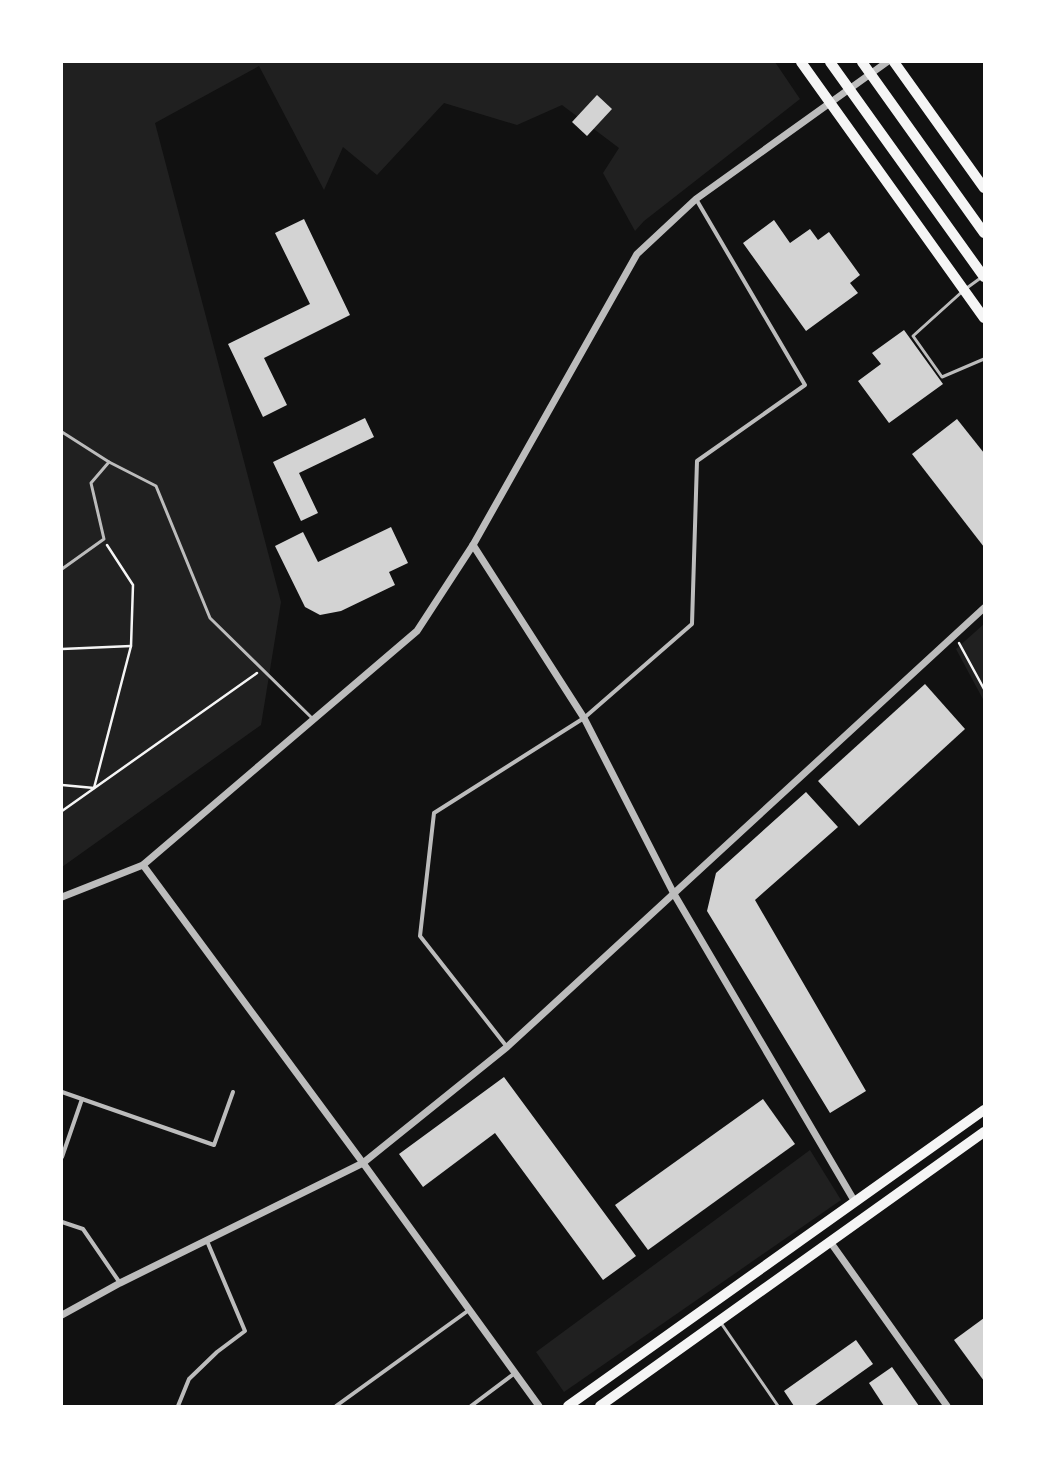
<svg xmlns="http://www.w3.org/2000/svg" width="1046" height="1468" font-family="Overpass,sans-serif">
<style>
.green{fill:#202020}
.building{fill:#d3d3d3}
.lines{fill:none;stroke-linecap:round;stroke-linejoin:round}
.path{stroke:#f5f5f5;stroke-width:2.5}
.service{stroke:#bcbcbc;stroke-width:3}
.minor{stroke:#bcbcbc;stroke-width:4}
.tertiary{stroke:#bcbcbc;stroke-width:7}
.primary{stroke:#f5f5f5;stroke-width:10}
</style>
<rect width="100%" height="100%" fill="#111"/>
<!-- green -->
<g class="green">
<path d="M62,62H775L800,99L644,221L635,231L603,173L619,148L562,105L517,125L444,103L377,175L343,147L324,190L259,66L155,123L281,602L261,725L62,867Z"/>
<path d="M984,624V701L956,649Z"/>
<path d="M810,1150L841,1200L564,1392L536,1352Z"/>
</g>
<!-- building -->
<g class="building">
<path d="M597,95L612,109L587,136L572,122Z"/>
<path d="M304,219L350,315L264,358L287,405L263,417L228,344L310,304L275,233Z"/>
<path d="M774,220L790,243L810,229L818,240L829,232L860,275L850,283L858,293L806,331L743,243Z"/>
<path d="M904,330L943,384L889,423L858,381L881,364L872,353Z"/>
<path d="M365,418L374,437L299,473L318,513L301,521L273,462Z"/>
<path d="M957,419L984,453V547L912,454Z"/>
<path d="M391,527L408,563L389,572L395,585L341,611L320,615L305,607L275,546L303,532L318,562Z"/>
<path d="M925,684L965,729L859,826L818,781Z"/>
<path d="M806,792L838,827L755,900L866,1091L830,1113L707,911L716,873Z"/>
<path d="M504,1077L636,1256L603,1280L495,1133L423,1187L399,1154Z"/>
<path d="M763,1099L795,1144L648,1250L615,1205Z"/>
<path d="M984,1318V1381L954,1340Z"/>
<path d="M856,1340L873,1364L814,1406H794L784,1391Z"/>
<path d="M892,1367L919,1406H884L869,1383Z"/>
</g>
<g class="lines">
<!-- path -->
<g class="path">
<path d="M959,643L984,689"/>
<path d="M62,649L131,646"/>
<path d="M62,785L94,788L131,646L133,585L107,545"/>
<path d="M62,811L257,673"/>
</g>
<!-- service -->
<g class="service">
<path d="M982,277L964,290L913,336L942,377L984,359"/>
<path d="M62,432L109,462L156,486L210,618L314,720"/>
<path d="M62,569L104,539L91,483L109,462"/>
<path d="M721,1323L778,1406"/>
</g>
<!-- minor -->
<g class="minor">
<path d="M507,1047L420,936L434,813L584,718L692,624L697,461L805,385L696,199"/>
<path d="M62,1092L214,1145L233,1092"/>
<path d="M62,1157L82,1099"/>
<path d="M62,1222L83,1229L120,1283"/>
<path d="M178,1406L189,1379L217,1352L245,1331L207,1241"/>
<path d="M336,1406L469,1310"/>
<path d="M471,1406L515,1373"/>
</g>
<!-- tertiary -->
<g class="tertiary">
<path d="M473,545L584,718L674,894L855,1202"/>
<path d="M143,865L363,1163L539,1406"/>
<path d="M62,897L143,865L417,631L473,545L637,254L696,199L887,62"/>
<path d="M831,1243L947,1406"/>
<path d="M62,1315L120,1283L363,1163L507,1047L984,608"/>
</g>
<!-- primary -->
<g class="primary">
<path d="M801,62L984,318"/>
<path d="M830,62L984,277"/>
<path d="M862,62L984,233"/>
<path d="M894,62L984,188"/>
<path d="M568,1406L984,1110"/>
<path d="M600,1406L984,1132"/>
</g>
</g>
<!-- border -->
<rect width="1046" height="1468" fill="none" stroke="#ffffff" stroke-width="126"/>
</svg>
